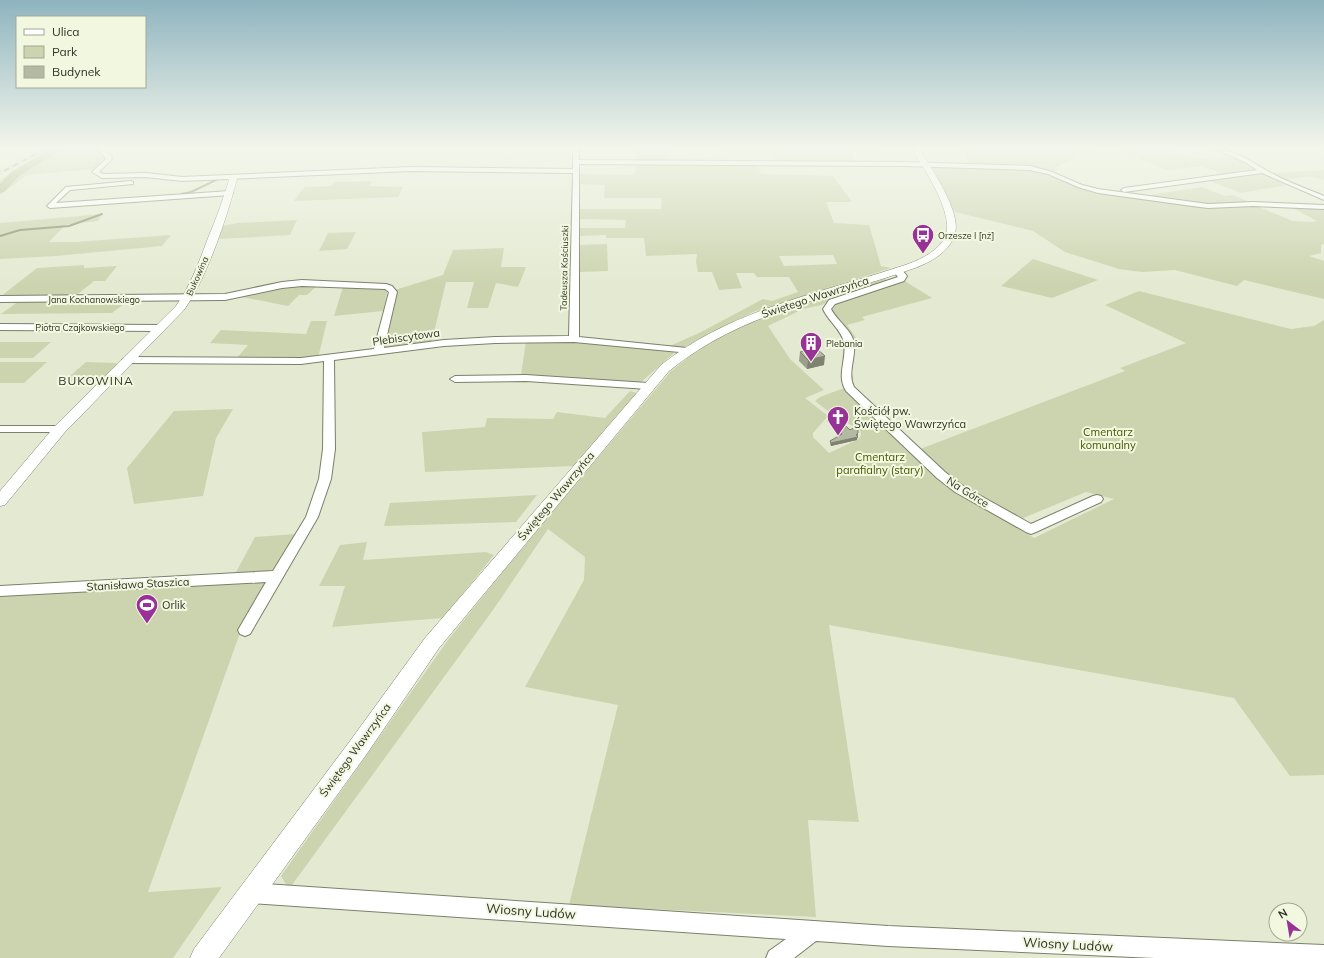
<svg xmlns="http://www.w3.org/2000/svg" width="1324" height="958" font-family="Mulish,sans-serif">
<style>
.green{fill:#cbd4af;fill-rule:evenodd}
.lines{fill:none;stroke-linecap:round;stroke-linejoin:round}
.stream{stroke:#838c66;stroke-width:2}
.river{fill:#a7b381;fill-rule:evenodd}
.minor-casing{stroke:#7a806a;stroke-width:2}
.tertiary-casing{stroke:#7a806a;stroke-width:1}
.minor{fill:#fff;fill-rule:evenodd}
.tertiary{fill:#fff;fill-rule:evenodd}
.rail-casing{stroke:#8d9180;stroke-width:2.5}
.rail{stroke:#f1f8df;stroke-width:1.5;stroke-dasharray:5;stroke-linecap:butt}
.wall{fill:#9a9f8b}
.shaded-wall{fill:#7d8271}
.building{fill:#b3b9a2;stroke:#7d8271}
.labels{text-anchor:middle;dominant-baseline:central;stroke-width:4;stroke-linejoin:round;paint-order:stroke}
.far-poi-label{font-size:9px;fill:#2f3128;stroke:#f1f8df;text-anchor:start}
.far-street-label{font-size:9px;fill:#2f3128;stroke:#f1f8df}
.street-label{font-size:11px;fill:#2f3128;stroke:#f1f8df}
.poi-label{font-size:11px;fill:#2f3128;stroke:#f1f8df;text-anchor:start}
.park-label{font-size:11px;fill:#4a5701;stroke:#f1f8df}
.neighbourhood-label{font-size:12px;letter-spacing:1px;fill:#2f3128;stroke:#f1f8df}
.near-street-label{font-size:13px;fill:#2f3128;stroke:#f1f8df}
</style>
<rect width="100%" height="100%" fill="#e4ead2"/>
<!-- green -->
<g class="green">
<path d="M53,149H99L105,155V159L95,169L27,175L0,195V180L33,159Z"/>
<path d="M628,149H668L667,162L636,161L638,150Z"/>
<path d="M679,149H875L876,152H853V163H778L773,151Z"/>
<path d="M962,149H1107L1085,152L1055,168L1053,175L1080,187L1197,206L1254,205L1293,221L1311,222L1317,221L1289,206L1324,207V244L1321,245V253L1309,256L1324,261V299L1244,280L1237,286L1175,270L1142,272L1119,269L1065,252L1033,231L955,212L928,165H969Z"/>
<path d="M1116,149H1180L1169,152L1208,160L1234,157L1259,170L1224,174L1202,166L1167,170Z"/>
<path d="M636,163L757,164L761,174L833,176L852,202H826L834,223L869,225L881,266L891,268L753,312L684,347L670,346L701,332L763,299L772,301L798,292L789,277H757L754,273H736L742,288L719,290L712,272H698L696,262L697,254L646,256L644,238H606V235L578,236L577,228H625L626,220L579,219L580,209H661L662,198H604L605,185L579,184L580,174L634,175ZM833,255L837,264L784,266L779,256Z"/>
<path d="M1324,170V180L1310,176L1285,180L1270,173Z"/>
<path d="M1261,172L1287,185L1241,193L1207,180Z"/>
<path d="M372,181L369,186L403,187L398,197L294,201L304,187L330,186L336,182Z"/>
<path d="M1202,187L1225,196L1233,195L1252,203L1207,205L1143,196Z"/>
<path d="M102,214L98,221L65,225L49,242H75L171,235L162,246L56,256L0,259V223Z"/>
<path d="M297,220L290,235L219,239L223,226L237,223Z"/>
<path d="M356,232L347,249L319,251L328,233Z"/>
<path d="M607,244L608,271L579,272V245Z"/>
<path d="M504,248L501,267H526L518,287L496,283L488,308H467L474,282H446L432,341L389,348L383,346L395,290L443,275L453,250Z"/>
<path d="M1033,259L1098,280L1052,298L1001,286Z"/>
<path d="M84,265V268L117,266L105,281H94L73,298L0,297L37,268Z"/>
<path d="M885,278L887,281L830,300L822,305L803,309L768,326L790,359L824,390L805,398L828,416L813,433V437L829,453L859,439L861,435L860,430L833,415L815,401L820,397L844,388L939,476L1034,538L1114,499L1086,492L1021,519L963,488L920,449L1125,371L1120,368L1186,343L1105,305L1139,291L1291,329L1314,326L1324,320V775L1290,776L1234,698L829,625L859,822L808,820L816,917L569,905L618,705L525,687L584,580L585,557L548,529L493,610L289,889L281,876L448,640L520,550L671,371L705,344L754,320L797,304Z"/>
<path d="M903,280L932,298L862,317L865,320L847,325L859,342L852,344L833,315L831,308L837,303Z"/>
<path d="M294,285L317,286L307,295H299L288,306L242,297Z"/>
<path d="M343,287L379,288L386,290L387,293L383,311L334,316Z"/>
<path d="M129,300L112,313L1,314L19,301Z"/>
<path d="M311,321H327L318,358L297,360L236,359L248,345L210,343L221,330L306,334Z"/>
<path d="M526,341H573L670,351L674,353L640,383L521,375Z"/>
<path d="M0,342H51L33,358H0Z"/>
<path d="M0,362H47L24,383H0Z"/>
<path d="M86,362L116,363L117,364L100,381L63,382Z"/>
<path d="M630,391L637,393L574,466L425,472L422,432L485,427L487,418L553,419L557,412L605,418Z"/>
<path d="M233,409L216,438L203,496L134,504L127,468L174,411Z"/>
<path d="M537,495L516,522L384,526L390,503Z"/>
<path d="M295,534L273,572L235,574L255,537Z"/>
<path d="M367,542L363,560L486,552L494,555L443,618L332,627L345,586H319L340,545Z"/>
<path d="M276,576L241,630L148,892L222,887L173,958H0V591Z"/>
</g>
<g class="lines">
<!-- stream -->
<g class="stream">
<path d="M181,194L191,192L216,180"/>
<path d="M0,236L20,230L69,226L102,214"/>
</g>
<!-- river -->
<path class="river" d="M50,149H63L19,176L4,192L0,193V184L11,172Z"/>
<!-- minor casing -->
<g class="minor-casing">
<g id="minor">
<path d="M99,149H106L112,157L111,160L99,172L103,174L146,173L182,177L411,167L573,169V149H579V160L904,162L1030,166L1052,172L1082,185L1098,189L1208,204L1253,202L1324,205V209L1253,206L1208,208L1192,206L1098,193L1078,187L1048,174L1030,170L904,166L579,164V337L687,348L690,349L692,351L690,353L574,342L495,343L444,346L334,360L335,449L331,479L318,517L250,634L245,636L240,634L238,630L266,582L0,596V586L273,571L306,517L319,479L323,449L324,361L301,364L127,363L122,360L127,357L301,358L374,349L389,292L385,289L302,286L282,288L225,300L0,302V296L225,294L282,282L302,280L386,284L392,286L397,292L384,348L444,340L495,337L569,336L573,173L411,171L182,181L146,177L102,178L92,172L106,159Z"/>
<path d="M1214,149C1237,149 1255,165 1275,175C1290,183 1308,189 1324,196V200L1262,173L1124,192L1121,190L1124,188L1257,170L1245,162Z"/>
<path d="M131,181L133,182V184L70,190L56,203L230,191L233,193L230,195L50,208L47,206L66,187Z"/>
<path d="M894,269C900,268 904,272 907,276L904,281L835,304L831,309C837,321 852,330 854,343C856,358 847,373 854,387L945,472L963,486L1031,524L1093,496L1097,495L1101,496L1103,499L1101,502L1036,532L1031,534L1026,532L955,492L937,478L846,391C836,375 847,360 844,343C842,330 828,321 823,309L829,300L898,277L893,271Z"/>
<path d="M0,324L160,325L165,328L160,331L0,330Z"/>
<path d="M526,375L648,383L653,386L648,389L526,381L455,382L450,379L455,376Z"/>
<path d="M0,426H60L66,429L60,432H0Z"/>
<path d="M250,883L888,926L1324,945V958H1155L888,946L816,941L794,958H766L769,951L786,939L250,903L243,900L240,893L243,886Z"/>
</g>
</g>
<!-- tertiary casing -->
<g class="tertiary-casing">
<g id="tertiary">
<path d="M914,149H922V153C933,171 961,212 955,233C951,251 931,262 915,268C830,298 741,312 669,371L439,648L366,755L219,958H190L194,949L350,741L425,638L661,365C733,308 823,293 908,264C922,259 940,250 946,235C953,213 926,171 914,153Z"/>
<path d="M227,175H233L237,179C226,220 208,275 184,310L65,432L5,505L0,506V491L55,426L176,306C191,285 199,262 208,238C216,219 223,200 229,180L226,177Z"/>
</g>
</g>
<!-- minor -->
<use href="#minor" class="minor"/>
<!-- tertiary -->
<use href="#tertiary" class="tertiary"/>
<!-- rail casing -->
<g class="rail-casing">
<path id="rail" d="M0,173L46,149"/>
</g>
<!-- rail -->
<use href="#rail" class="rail"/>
</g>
<!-- wall -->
<g class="wall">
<path d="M800,352L824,365L807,369L799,361Z"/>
<path d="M828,418L858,433L857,440L831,446L830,444V441L840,436L827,421Z"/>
</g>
<!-- shaded-wall -->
<g class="shaded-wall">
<path d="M825,356L824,365L807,369L808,360Z"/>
<path d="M858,433L857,440L831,446V443L856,435Z"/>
</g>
<!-- building -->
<g class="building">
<path d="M816,348L825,356L808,360L800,352Z"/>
<path d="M832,413L850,430L858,425V433L856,435L858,437L831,443L830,441L842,434L828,418Z"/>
</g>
<!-- sky -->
<linearGradient id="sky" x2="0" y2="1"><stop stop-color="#8eb4bf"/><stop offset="0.52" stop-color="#f3f6eb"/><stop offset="1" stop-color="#f3f6eb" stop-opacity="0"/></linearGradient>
<rect width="1324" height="284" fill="url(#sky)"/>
<!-- icons -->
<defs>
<g id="bus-pin" transform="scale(1.15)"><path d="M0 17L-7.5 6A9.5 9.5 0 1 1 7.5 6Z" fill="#993296" stroke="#f1f8df"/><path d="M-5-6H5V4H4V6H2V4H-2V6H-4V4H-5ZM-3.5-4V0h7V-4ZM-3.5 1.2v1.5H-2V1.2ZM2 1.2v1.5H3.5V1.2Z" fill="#fff"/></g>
<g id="building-pin" transform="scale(1.15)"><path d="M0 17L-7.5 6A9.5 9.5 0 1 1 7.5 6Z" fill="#993296" stroke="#f1f8df"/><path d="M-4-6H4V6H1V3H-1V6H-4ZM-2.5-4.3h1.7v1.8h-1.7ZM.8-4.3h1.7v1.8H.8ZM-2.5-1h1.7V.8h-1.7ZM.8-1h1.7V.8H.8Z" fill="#fff"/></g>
<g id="church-pin" transform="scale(1.15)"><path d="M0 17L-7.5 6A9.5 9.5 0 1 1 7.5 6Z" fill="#993296" stroke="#f1f8df"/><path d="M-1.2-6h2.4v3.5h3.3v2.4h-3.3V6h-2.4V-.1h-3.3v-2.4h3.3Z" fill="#fff"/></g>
<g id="stadium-pin" transform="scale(1.15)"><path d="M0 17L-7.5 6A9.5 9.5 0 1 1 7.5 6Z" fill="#993296" stroke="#f1f8df"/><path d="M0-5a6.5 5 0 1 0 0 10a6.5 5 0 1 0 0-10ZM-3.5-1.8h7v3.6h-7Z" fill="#fff"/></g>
</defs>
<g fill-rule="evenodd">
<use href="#bus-pin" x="923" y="235"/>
<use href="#building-pin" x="811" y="343"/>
<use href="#church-pin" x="838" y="417"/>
<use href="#stadium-pin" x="147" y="605"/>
</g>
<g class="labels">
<!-- far-poi labels -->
<g class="far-poi-label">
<text x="938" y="235">Orzesze I [nż]</text>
<text x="826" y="343">Plebania</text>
</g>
<!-- far-street labels -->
<g class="far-street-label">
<text transform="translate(564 268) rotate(-89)">Tadeusza Kościuszki</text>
<text transform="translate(197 276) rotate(-66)">Bukowina</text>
<text x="94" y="299">Jana Kochanowskiego</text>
<text x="80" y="327">Piotra Czajkowskiego</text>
</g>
<!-- street labels -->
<g class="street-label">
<text transform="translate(815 297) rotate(-18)">Świętego Wawrzyńca</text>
<text transform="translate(406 337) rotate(-8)">Plebiscytowa</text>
<text transform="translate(968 492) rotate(32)">Na Górce</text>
<text transform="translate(556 496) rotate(-50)">Świętego Wawrzyńca</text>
<text transform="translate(138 584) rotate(-3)">Stanisława Staszica</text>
<text transform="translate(355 750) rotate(-54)">Świętego Wawrzyńca</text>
</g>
<!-- poi labels -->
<g class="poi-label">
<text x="854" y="411">Kościół pw.<tspan x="854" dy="13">Świętego Wawrzyńca</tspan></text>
<text x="162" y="605">Orlik</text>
</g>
<!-- park labels -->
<g class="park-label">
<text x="1108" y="432">Cmentarz<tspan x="1108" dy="13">komunalny</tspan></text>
<text x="880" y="457">Cmentarz<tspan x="880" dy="13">parafialny (stary)</tspan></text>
</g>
<!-- neighbourhood labels -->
<g class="neighbourhood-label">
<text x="96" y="380">BUKOWINA</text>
</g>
<!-- near-street labels -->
<g class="near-street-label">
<text transform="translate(531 911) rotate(4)">Wiosny Ludów</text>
<text transform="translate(1068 944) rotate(3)">Wiosny Ludów</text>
</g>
</g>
<!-- legend -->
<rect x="16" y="16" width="130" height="72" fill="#f1f8df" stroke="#a3a896"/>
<rect x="24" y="29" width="20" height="6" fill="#ffffff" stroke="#a3a896"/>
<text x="52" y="36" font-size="12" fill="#2f3128">Ulica</text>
<rect x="24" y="46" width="20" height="12" fill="#cbd4af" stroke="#a3a896"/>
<text x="52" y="56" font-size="12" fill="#2f3128">Park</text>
<rect x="24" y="66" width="20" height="12" fill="#b3b9a2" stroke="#a3a896"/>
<text x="52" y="76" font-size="12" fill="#2f3128">Budynek</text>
<!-- north arrow -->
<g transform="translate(1288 922) rotate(329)"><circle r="19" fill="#f1f8df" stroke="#a3a896"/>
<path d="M0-3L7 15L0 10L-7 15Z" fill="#993296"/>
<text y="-6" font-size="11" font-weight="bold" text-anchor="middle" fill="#2f3128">N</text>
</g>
</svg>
